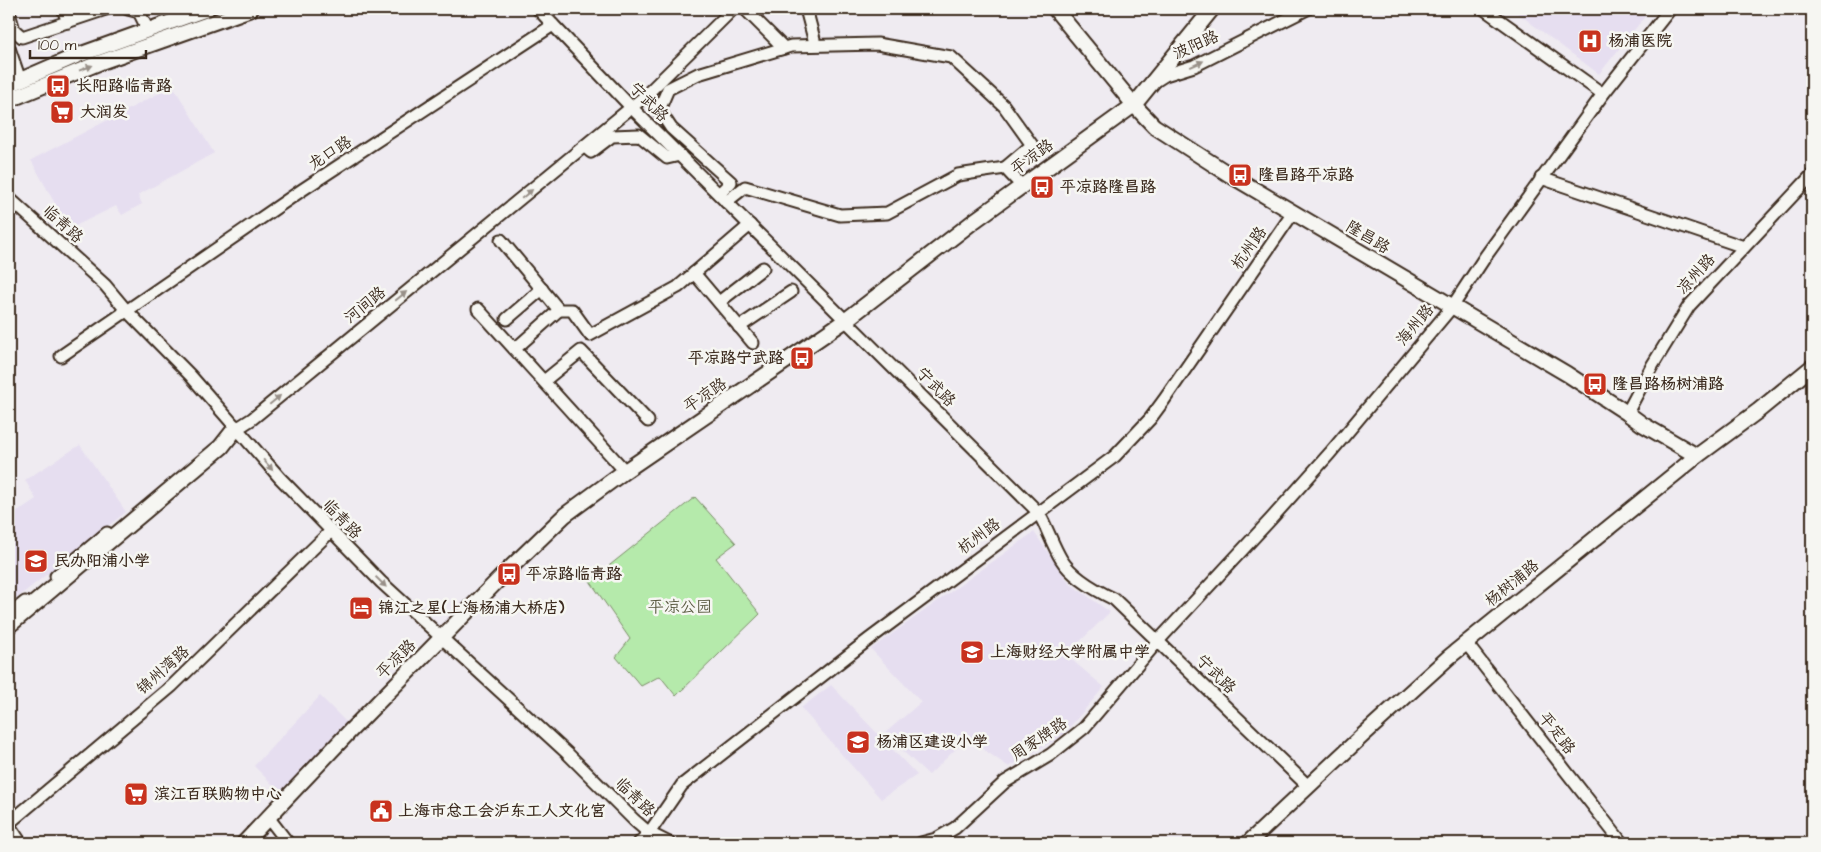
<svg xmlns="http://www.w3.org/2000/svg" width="1821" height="852" font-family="'Architects Daughter','LXGW WenKai TC',sans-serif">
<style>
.built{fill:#e6def0}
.park{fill:#b5eaab;stroke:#788a64}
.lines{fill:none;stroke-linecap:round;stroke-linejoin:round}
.minor-casing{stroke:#3b2a1e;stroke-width:15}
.major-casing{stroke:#3b2a1e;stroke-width:18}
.highway-casing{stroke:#3b2a1e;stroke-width:19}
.minor{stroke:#f6f6f2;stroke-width:11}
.major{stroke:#f6f6f2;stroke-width:14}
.highway{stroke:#f6f6f2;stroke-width:15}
.oneway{fill:#989088}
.labels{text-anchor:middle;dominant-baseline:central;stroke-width:5;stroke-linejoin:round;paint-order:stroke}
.poi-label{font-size:16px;font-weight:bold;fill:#3b2a1e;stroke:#f6f6f2;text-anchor:start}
.street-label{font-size:16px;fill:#3b2a1e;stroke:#f6f6f2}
.park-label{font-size:16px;fill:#5a5a41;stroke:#f6f6f2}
</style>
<rect width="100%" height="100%" fill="#efebf1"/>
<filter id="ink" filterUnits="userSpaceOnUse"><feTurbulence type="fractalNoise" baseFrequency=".02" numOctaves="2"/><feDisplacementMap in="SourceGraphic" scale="10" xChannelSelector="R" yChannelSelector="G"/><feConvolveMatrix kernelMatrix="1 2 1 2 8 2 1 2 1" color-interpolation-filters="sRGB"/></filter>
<g filter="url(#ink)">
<!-- built -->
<g class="built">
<path d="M1512,9H1651L1599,74Z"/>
<path d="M173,86L214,153L138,195L142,204L122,215L116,206L69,229L31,160Z"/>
<path d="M80,445L126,512L9,604V517L36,499L25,480Z"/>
<path d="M1034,532L1069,583L1110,612L1066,655L1104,687L1063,735L1009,767L967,738L929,775L884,734L921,702L871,649Z"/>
<path d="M831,685L917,775L881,799L801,708Z"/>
<path d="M320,696L348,724L280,792L254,766Z"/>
</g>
<!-- park -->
<path class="park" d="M695,497L736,543L716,558L760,614L676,696L660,676L641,686L616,657L630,639L590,581Z"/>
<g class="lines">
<!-- minor casing -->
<g class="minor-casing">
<g id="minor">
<path d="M63,9L68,22"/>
<path d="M128,9L139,12L148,30"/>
<path d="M538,9L630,106L1038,512C1047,527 1052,544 1061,559C1072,577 1095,590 1114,599L1308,786"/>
<path d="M745,9L784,48"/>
<path d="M806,9L814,39"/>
<path d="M1484,9L1603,94"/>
<path d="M9,13L14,30L22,37L106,9"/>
<path d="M9,48L20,80"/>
<path d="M1154,82L1165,75L1194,66L1307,9"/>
<path d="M585,147L591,152L612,136L639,135L667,158L680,155"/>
<path d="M1541,178L1744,247"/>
<path d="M719,194L731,182L671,128L659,110L668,89L698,74L791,46L877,44L951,57L1004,106L1032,145L1005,168"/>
<path d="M9,198L105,285L126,310L190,375L280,478L381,582L567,753L634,820L649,833L669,843"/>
<path d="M726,202L745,187L840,215L887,213L958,175L1005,168L1022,186"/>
<path d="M501,240L559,310H572L590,335L678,287L750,225"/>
<path d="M694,273L753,343"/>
<path d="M719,302L763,268"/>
<path d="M478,309L625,471"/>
<path d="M507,319L542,289"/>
<path d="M739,327L791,292"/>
<path d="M515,349L559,310"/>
<path d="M61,356L302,190L553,25"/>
<path d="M544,381L581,351L648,421"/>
<path d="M1627,413L1652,366L1689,306L1812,175"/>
<path d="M230,433L252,419L644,97L733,9"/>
<path d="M56,576L107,533"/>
<path d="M9,615L25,602"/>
<path d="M1466,643L1622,843"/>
<path d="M268,817L288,843"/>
<path d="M9,823L172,686L331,531"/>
<path d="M639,843L649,833L682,785L868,640L1115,456L1150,419L1164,400L1293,213"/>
<path d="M921,843L936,839L955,828L1005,782L1050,755L1084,728L1158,641L1271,519L1330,453L1452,307L1485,257L1603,94L1670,9"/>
</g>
</g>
<!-- major casing -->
<g class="major-casing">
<g id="major">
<path d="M1055,9L1134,105L1154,126L1230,175L1567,374L1627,413L1642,424L1697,456"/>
<path d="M9,85L76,56L207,9"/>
<path d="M9,100L101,62L251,9"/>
<path d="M9,828L19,843"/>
<path d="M244,843L351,730L507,571L565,515L625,471L846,320L974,221L1134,105L1212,9"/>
<path d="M1248,843L1362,736L1449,657L1697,456L1758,411L1812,367"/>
</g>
</g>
<!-- highway casing -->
<g class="highway-casing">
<g id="highway">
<path d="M9,625L221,447L236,428"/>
<path d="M9,839L11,843"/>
</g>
</g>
<!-- minor -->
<use href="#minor" class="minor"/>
<!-- major -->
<use href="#major" class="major"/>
<!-- highway -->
<use href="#highway" class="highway"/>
</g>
<!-- one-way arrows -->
<defs><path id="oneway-solid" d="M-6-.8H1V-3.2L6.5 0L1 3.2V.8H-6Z" transform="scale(1.25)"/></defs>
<g class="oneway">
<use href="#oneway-solid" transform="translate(1197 64) rotate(-25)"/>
<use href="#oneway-solid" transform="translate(86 68) rotate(-21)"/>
<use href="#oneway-solid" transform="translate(527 194) rotate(-39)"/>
<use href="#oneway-solid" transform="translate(401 296) rotate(-39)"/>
<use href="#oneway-solid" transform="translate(275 400) rotate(-40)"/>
<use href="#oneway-solid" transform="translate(268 465) rotate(49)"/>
<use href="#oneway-solid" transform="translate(381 582) rotate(44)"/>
</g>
</g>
<!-- icons -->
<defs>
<g id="hospital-square" transform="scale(1.25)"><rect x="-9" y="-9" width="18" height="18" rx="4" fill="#c8321e" stroke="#f6f6f2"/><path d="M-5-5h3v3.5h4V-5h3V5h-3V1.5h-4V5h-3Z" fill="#fff"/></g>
<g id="bus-square" transform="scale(1.25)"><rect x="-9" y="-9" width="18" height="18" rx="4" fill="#c8321e" stroke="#f6f6f2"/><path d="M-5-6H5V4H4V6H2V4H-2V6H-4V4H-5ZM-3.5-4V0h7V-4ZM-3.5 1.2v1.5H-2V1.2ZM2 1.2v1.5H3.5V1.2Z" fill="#fff"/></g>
<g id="supermarket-square" transform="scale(1.25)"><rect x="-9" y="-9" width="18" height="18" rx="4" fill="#c8321e" stroke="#f6f6f2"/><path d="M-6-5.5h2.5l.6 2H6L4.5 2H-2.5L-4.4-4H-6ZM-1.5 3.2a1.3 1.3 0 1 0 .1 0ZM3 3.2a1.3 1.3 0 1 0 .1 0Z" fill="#fff"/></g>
<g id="school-square" transform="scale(1.25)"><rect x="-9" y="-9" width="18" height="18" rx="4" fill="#c8321e" stroke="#f6f6f2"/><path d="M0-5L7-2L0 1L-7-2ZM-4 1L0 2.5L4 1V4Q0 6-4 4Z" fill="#fff"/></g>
<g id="hotel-square" transform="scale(1.25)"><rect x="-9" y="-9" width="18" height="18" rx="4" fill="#c8321e" stroke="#f6f6f2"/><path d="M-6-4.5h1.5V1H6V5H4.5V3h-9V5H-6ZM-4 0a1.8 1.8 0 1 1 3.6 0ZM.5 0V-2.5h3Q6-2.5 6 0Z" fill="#fff"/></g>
<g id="civic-square" transform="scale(1.25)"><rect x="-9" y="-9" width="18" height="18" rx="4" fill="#c8321e" stroke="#f6f6f2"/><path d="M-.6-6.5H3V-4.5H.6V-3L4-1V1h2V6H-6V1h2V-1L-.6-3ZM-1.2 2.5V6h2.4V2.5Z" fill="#fff"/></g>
</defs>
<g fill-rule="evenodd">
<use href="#hospital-square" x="1590" y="41"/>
<use href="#bus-square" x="58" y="86"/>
<use href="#supermarket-square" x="62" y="112"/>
<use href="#bus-square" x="1240" y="175"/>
<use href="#bus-square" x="1042" y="187"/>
<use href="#bus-square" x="802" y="358"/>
<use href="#bus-square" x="1595" y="384"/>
<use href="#school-square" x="36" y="561"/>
<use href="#bus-square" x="509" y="574"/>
<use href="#hotel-square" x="361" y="608"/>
<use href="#school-square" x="972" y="652"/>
<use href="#school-square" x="858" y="742"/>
<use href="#supermarket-square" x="136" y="794"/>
<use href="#civic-square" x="381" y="811"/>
</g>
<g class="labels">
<!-- poi labels -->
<g class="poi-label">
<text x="1608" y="41">杨浦医院</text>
<text x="76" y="86">长阳路临青路</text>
<text x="80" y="112">大润发</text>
<text x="1258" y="175">隆昌路平凉路</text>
<text x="1060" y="187">平凉路隆昌路</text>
<text x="784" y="358" text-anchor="end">平凉路宁武路</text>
<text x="1612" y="384">隆昌路杨树浦路</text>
<text x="54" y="561">民办阳浦小学</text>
<text x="526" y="574">平凉路临青路</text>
<text x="378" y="608">锦江之星(上海杨浦大桥店)</text>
<text x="990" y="652">上海财经大学附属中学</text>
<text x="876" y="742">杨浦区建设小学</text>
<text x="154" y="794">滨江百联购物中心</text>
<text x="398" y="811">上海市总工会沪东工人文化宫</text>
</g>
<!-- street labels -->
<g class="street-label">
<text transform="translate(1196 45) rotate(-24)">波阳路</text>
<text transform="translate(649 102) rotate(45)">宁武路</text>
<text transform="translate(330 153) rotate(-33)">龙口路</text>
<text transform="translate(1032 157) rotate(-36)">平凉路</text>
<text transform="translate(63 224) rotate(42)">临青路</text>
<text transform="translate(1368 237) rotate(31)">隆昌路</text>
<text transform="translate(1249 248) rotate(-55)">杭州路</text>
<text transform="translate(1696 274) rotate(-48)">凉州路</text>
<text transform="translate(365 305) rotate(-39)">河间路</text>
<text transform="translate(1415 325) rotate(-50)">海州路</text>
<text transform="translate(936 387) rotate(45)">宁武路</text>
<text transform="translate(705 395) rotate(-34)">平凉路</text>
<text transform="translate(342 519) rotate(46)">临青路</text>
<text transform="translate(979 536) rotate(-37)">杭州路</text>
<text transform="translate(1512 583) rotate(-39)">杨树浦路</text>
<text transform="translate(396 659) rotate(-45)">平凉路</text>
<text transform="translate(163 670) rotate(-42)">锦州湾路</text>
<text transform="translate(1216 674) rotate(44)">宁武路</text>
<text transform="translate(1557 733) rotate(52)">平定路</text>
<text transform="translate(1039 739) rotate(-34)">周家牌路</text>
<text transform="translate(635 797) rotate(44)">临青路</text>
</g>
<!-- park labels -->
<g class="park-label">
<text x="680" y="607">平凉公园</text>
</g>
</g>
<!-- margin -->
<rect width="1821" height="852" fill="none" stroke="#f6f6f2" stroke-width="30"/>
<rect x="15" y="15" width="1791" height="822" fill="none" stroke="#3b2a1e" stroke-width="2" filter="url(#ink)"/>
<!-- scale -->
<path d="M30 50v8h116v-8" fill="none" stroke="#3b2a1e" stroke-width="2.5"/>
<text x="38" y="50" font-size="15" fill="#3b2a1e" stroke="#f6f6f2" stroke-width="4" paint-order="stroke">100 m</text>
</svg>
